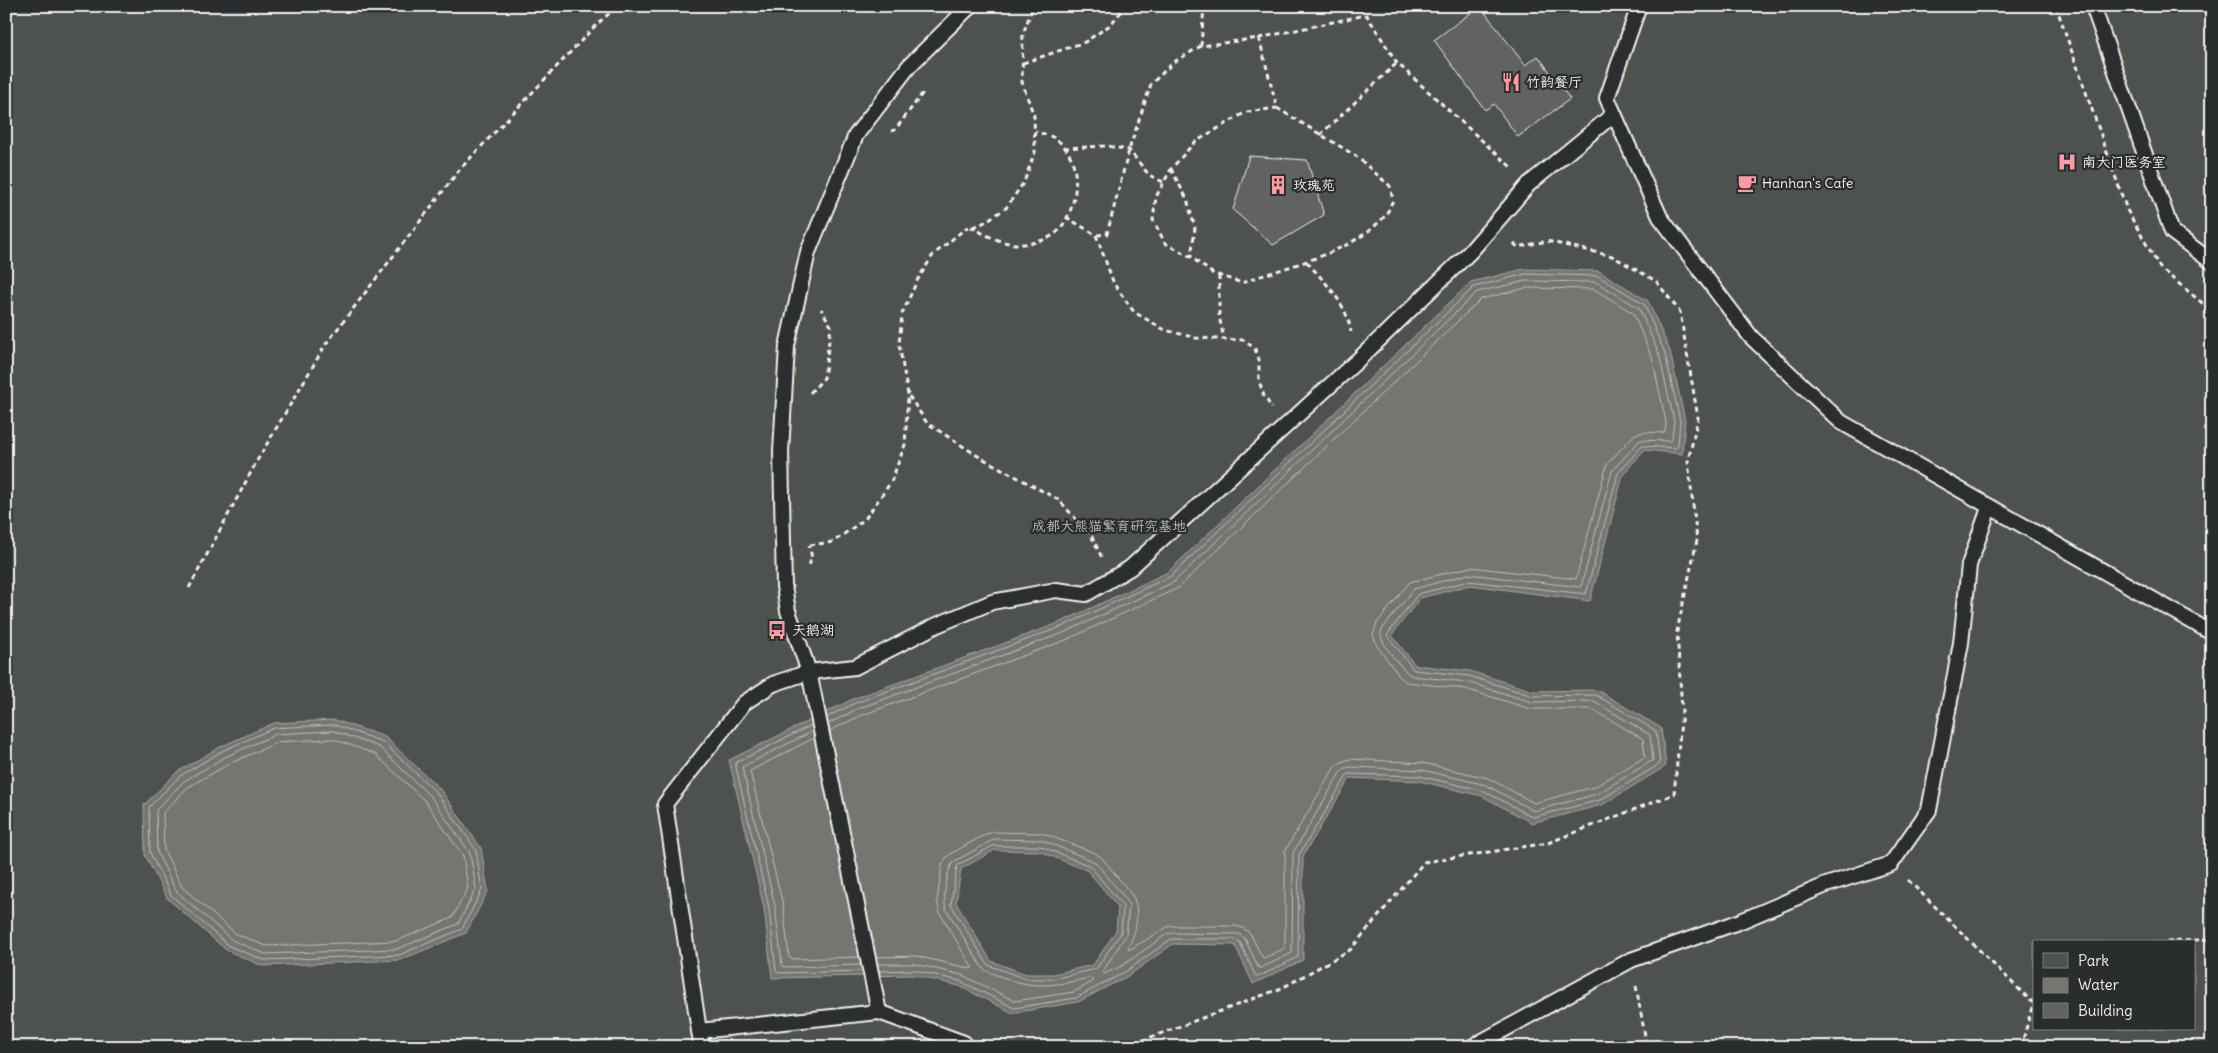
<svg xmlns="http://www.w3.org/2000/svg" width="2218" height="1053" font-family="Delius,'LXGW WenKai TC',sans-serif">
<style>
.green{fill:#4e514f;stroke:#a1a19c;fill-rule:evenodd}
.water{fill:#757572;stroke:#a8a7a1;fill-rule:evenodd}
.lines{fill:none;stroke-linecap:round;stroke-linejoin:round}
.shore{stroke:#c1bfb9;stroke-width:1}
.building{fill:#616362;stroke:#f4f1e8}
.service-casing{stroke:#f4f1e8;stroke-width:18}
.path{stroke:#f4f1e8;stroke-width:3;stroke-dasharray:5 4;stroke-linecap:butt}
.service{stroke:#2a2d2e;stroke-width:14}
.labels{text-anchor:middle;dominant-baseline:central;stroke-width:4.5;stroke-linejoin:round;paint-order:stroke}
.poi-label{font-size:14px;fill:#f4f1e8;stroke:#2a2d2e;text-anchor:start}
.park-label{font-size:14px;fill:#bab9b2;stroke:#2a2d2e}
</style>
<rect width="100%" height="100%" fill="#363939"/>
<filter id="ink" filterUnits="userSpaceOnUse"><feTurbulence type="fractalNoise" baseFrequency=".02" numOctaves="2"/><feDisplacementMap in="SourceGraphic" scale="10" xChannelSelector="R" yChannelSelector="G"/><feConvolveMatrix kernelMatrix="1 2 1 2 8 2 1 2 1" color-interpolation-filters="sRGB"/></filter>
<g filter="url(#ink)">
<!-- green -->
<path class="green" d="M6,6H2212V1047H6ZM2034,942H2194V1029H2034Z"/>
<!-- water -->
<g class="water">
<path d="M1524,269L1599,271L1648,301L1670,351L1685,421L1682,454L1644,450L1623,475L1590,601L1470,585L1420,598L1392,635L1415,665L1470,671L1533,691L1597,690L1661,728L1666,766L1602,805L1532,823L1482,796L1419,781L1350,778L1303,856V960L1253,984L1235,945L1173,944L1128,976L1078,1002L1013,1013L959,986L914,975L772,978L764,908L729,760L853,699L1059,623L1168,572L1471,282ZM995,850L1039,851L1088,871L1118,907L1116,931L1093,965L1053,974H1026L991,961L956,903L961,869Z"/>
<path d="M335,720L385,737L440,789L481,848L488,891L466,933L400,960L263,966L226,950L167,898L145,855L144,805L177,772L220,747L274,723Z"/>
</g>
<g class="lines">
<!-- shore -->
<g class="shore">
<path d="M827,717L855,703L1061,627L1171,576L1474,287L1525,274L1598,276L1644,304L1665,353L1680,421L1678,446L1675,448L1642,446L1618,473L1586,594L1469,581L1418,594L1387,635L1414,670L1469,676L1533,696L1596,695L1656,731L1660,764L1600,800L1533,817L1484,791L1420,776L1348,774L1299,855L1298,957L1258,977L1255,975L1240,942L1234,939H1171L1125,972L1076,998L1014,1008L960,981L914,970L879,971"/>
<path d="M828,724L857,709L1063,633L1174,582L1477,292L1526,281L1596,282L1639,308L1659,354L1674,421L1672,439L1670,441L1640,440L1612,471L1581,587L1468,574L1414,589L1383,628C1381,632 1380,635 1382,639C1385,648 1404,672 1412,676L1467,682L1532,702L1594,701L1650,735L1653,760L1597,794L1534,811L1486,785L1422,770L1351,767L1345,768L1340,773L1293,853L1292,953L1261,968L1258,967L1245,939L1239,934L1173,933L1167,934L1122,966L1104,974L1103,971L1126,935L1129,906L1126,899L1095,862L1042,840L995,839L953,862C947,871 942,898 946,909L982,967C987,973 995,974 1002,977C1037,990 1055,985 1090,978L1092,979V982L1074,992L1015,1001L962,975L915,964H877"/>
<path d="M335,725L383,742L436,792L476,850L482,890L462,929L399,955L264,960L229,946L171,895L150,853L149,807L180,776L222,751L274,728Z"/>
<path d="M812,725L735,763L769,908L776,971L779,973L862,971"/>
<path d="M334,731L379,747L431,797L470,853L476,889L458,924L397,949L265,954L232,940L176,891L157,852L156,810L184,781L225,757L276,734Z"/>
<path d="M813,731L742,767L775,906L782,965L784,967L861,965"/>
<path d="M829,731L860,716L1066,640L1178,588L1481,299L1526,288L1594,289L1633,313L1652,357L1666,422L1665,431L1663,433L1644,432L1635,434L1607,464L1576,579L1470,567L1410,582L1377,623L1373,635L1377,646L1400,677L1406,682L1466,689L1531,709H1592L1643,739L1645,757L1594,787L1534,803L1488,778L1423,763L1350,759L1341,762L1334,768L1285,851V948L1264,958L1262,957L1250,933L1243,928L1235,926H1169L1129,950L1128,947C1136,934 1141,910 1132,895L1102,858L1095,853L1042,833L994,832L986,834L952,853L946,858L942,866L937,901L940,913L972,967V969L916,956L876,957"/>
<path d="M814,738L750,771L783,905L789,957L791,959L859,957"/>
<path d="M333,739L375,754L425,801L463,856L468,888L452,918L396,941L266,946L236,934L182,887L164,850L163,813L188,787L229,764L278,742Z"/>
<path d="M993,846H1040L1090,866L1123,906L1121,933L1096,969L1053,979H1026L988,965L951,905L957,866Z"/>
</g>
</g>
<!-- building -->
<g class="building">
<path d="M1480,6L1525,65L1538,56L1570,99L1518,137L1494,104L1485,110L1434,40Z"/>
<path d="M1249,156L1307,160L1324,215L1273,245L1233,210Z"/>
</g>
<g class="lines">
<!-- service casing -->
<g class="service-casing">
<g id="service">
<path d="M1639,6L1607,98L1660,217L1751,337L1841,422L2212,633"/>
<path d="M2093,6L2172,232L2212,262"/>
<path d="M699,1031L665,804L744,703L773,684L809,672L855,667L937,625L992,602L1056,590L1086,594L1130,568L1358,360L1470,252L1529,184L1614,114"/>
<path d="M702,1047L699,1031L879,1012"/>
<path d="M967,1047L964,1043L879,1012L809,672L788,611L784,586L781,452L787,346L808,252L856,135L909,66L970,6"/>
<path d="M1472,1047L1631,960L1741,921L1826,885L1891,864L1929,810L1961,643L1969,565L1989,508"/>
</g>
</g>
<!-- path -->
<g class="path">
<path d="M1361,6L1397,63L1511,167"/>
<path d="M2056,6L2127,210L2160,268L2212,311"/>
<path d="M1259,38L1277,108L1356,156L1390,186L1393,200C1390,206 1388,213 1384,217C1348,256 1289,264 1242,283L1212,273L1191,257L1165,243L1153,220L1156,197L1171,169L1195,142L1246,112L1277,108"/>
<path d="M1201,46L1204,6"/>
<path d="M1023,63L1085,42L1110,25L1126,6"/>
<path d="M891,131L895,130L922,94V90"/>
<path d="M1320,135L1397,63"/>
<path d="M1064,148L1107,146L1129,150L1149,175L1163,182"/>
<path d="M1171,169L1187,199L1195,228L1191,257"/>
<path d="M1066,217L1096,235L1107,234L1129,150L1151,84L1174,62L1201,46L1259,38L1365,15"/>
<path d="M971,227C984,234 1002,244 1017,244C1030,245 1051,240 1060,229C1079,205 1084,159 1056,139C1051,135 1041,134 1035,131"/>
<path d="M1096,235L1114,284L1134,312L1165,330L1196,338L1244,340L1255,349L1259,360V381L1264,396L1272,408"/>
<path d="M1307,262C1327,285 1346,302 1351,332"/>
<path d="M1219,275V316L1224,339"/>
<path d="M810,393L824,378L831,326L821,309"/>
<path d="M909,396L927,423L978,456L1059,500L1092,537L1102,558"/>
<path d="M810,545L833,542L865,519L891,482L905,445L908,395L899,344L902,314L917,281L933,255L966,228L980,225L1006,208L1024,182L1035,152L1034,116L1022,82L1023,34L1033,6"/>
<path d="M809,565L812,558L809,545"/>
<path d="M189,588L258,459L326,344L460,169L597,24L618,6"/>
<path d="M1908,880L2032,1002"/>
<path d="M2167,942L2212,939"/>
<path d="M1636,986L1647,1047"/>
<path d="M1125,1047L1282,988L1350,950L1424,862L1548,843L1674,794L1682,711L1677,631L1697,540L1688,461L1698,418L1680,312L1656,281L1612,256L1547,241L1518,247L1511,241"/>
<path d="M2021,1047L2034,1000"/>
</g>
<!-- service -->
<use href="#service" class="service"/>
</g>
</g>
<!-- icons -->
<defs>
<g id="restaurant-bare" transform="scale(1.5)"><path d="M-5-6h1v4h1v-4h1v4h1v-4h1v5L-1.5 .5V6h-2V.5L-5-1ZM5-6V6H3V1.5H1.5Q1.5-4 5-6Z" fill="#ff9aa2" stroke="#2a2d2e" stroke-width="2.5" paint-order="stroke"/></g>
<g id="hospital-bare" transform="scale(1.5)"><path d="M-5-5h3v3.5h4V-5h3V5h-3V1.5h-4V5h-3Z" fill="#ff9aa2" stroke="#2a2d2e" stroke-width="2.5" paint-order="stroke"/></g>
<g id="cafe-bare" transform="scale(1.5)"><path d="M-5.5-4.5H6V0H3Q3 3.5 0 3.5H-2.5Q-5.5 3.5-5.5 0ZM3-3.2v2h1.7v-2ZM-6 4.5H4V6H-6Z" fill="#ff9aa2" stroke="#2a2d2e" stroke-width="2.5" paint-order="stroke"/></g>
<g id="building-bare" transform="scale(1.5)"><path d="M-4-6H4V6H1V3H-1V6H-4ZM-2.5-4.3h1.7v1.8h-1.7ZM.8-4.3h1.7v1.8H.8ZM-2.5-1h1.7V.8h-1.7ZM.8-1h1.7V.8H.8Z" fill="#ff9aa2" stroke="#2a2d2e" stroke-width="2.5" paint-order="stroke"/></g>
<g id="bus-bare" transform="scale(1.5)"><path d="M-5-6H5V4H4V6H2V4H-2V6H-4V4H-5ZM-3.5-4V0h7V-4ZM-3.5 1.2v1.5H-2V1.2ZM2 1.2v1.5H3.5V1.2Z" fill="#ff9aa2" stroke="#2a2d2e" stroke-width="2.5" paint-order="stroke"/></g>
</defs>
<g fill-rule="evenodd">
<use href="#restaurant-bare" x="1511" y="82"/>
<use href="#hospital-bare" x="2067" y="162"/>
<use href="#cafe-bare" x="1747" y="183"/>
<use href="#building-bare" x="1278" y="185"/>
<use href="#bus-bare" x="777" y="630"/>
</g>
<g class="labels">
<!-- poi labels -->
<g class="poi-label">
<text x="1526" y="82">竹韵餐厅</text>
<text x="2082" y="162">南大门医务室</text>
<text x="1762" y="183">Hanhan's Cafe</text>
<text x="1293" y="185">玫瑰苑</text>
<text x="792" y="630">天鹅湖</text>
</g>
<!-- park labels -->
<g class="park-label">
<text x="1109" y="526">成都大熊猫繁育研究基地</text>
</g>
</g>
<!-- margin -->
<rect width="2218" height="1053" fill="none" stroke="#2a2d2e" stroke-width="25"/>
<rect x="12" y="12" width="2193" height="1028" fill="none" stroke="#f4f1e8" stroke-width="2" filter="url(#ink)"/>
<!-- legend -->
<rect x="2033" y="940" width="162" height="90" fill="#2a2d2e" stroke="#7b7b78"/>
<rect x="2043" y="953" width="25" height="15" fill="#4e514f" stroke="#7b7b78"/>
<text x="2078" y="966" font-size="15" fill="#f4f1e8">Park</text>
<rect x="2043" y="978" width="25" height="15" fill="#757572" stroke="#7b7b78"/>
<text x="2078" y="990" font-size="15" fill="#f4f1e8">Water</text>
<rect x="2043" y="1003" width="25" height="15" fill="#616362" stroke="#7b7b78"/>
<text x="2078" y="1016" font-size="15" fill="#f4f1e8">Building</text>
</svg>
